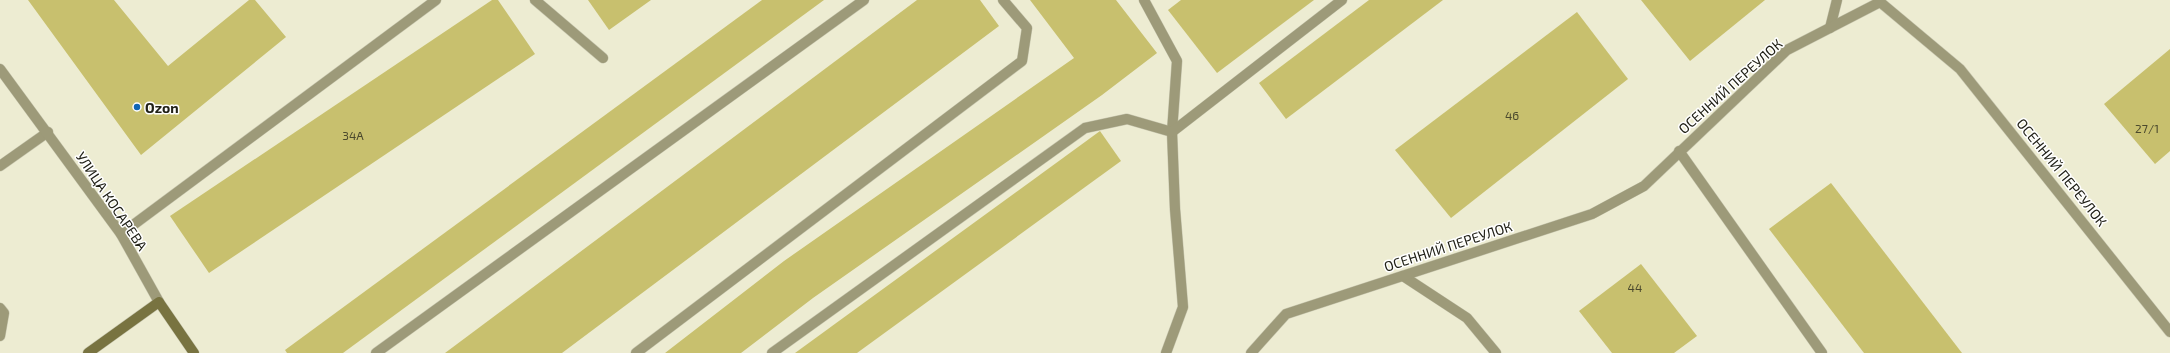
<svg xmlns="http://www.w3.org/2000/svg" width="2170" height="353" font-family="'Exo 2',sans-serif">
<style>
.building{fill:#c8c06e}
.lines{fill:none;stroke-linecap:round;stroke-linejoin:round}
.lane-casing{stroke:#c8c7b0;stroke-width:11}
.street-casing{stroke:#c8c7b0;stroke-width:11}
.secondary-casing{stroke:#c8c7b0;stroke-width:11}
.lane{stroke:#9d9a79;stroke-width:10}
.street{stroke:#9d9a79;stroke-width:10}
.secondary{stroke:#787340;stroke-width:10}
.poi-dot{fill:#1066b4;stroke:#fff;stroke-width:1.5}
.labels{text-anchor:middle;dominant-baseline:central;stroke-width:3;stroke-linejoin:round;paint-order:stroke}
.number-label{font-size:12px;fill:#4b492d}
.street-label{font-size:14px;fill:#212117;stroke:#fff}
.poi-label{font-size:14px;font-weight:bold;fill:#212117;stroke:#fff;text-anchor:start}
</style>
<rect width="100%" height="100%" fill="#edecd2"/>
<!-- building -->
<g class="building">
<path d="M28,0H114L168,66L249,0H255L286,37L141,155Z"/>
<path d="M492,0H498L535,54L209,273L170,216Z"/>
<path d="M588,0H651L609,30Z"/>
<path d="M762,0H824L343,353H287L285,350Z"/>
<path d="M917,0H980L999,26L562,353H445Z"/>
<path d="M1030,0H1116L1157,53L1102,95L813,298L741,353H665L784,261L1074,58Z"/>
<path d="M1181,0H1314L1217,73L1168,10Z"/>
<path d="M1369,0H1443L1286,119L1259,83Z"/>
<path d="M1641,0H1765L1690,61Z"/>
<path d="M1577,12L1628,79L1451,218L1395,150Z"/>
<path d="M2170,49V151L2155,164L2104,104Z"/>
<path d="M1100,131L1121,161L857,353H795Z"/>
<path d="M1831,183L1962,353H1864L1769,229Z"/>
<path d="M1641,264L1697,336L1674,353H1612L1579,311Z"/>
</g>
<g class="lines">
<!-- lane casing -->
<g class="lane-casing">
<g id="lane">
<path d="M535,0L603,58"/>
<path d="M1144,0L1177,61L1172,132L1175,209L1183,307L1166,353"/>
<path d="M1830,28L1837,0"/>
<path d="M1679,151L1822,353"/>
<path d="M0,166L48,132"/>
<path d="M121,234L436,0"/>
<path d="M0,308L4,313L0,336"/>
<path d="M376,353L864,0"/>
<path d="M636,353L1022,61L1027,28L1003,0"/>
<path d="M772,353L1085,128L1127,119L1172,132L1342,0"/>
</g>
</g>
<!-- street casing -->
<g class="street-casing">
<g id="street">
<path d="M0,69L121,234L159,302"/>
<path d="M1403,276L1467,318L1496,353"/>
<path d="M1251,353L1286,314L1592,214L1644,186L1787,50L1880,2L1960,69L2170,332"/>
</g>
</g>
<!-- secondary casing -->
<g class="secondary-casing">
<path id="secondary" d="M88,353L159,302L194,353"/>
</g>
<!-- lane -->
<use href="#lane" class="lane"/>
<!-- street -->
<use href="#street" class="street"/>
<!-- secondary -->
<use href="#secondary" class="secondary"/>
</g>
<!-- markers -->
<circle class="poi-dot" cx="137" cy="107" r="4"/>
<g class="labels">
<!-- number labels -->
<g class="number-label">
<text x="1512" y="115">46</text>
<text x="2147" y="128">27/1</text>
<text x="353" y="135">34А</text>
<text x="1635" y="287">44</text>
</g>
<!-- street labels -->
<g class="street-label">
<text transform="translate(1730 86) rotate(-42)">ОСЕННИЙ ПЕРЕУЛОК</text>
<text transform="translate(2062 172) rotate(51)">ОСЕННИЙ ПЕРЕУЛОК</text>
<text transform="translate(112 201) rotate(56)">УЛИЦА КОСАРЕВА</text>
<text transform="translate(1448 246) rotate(-18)">ОСЕННИЙ ПЕРЕУЛОК</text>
</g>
<!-- poi labels -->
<g class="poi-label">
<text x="145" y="107">Ozon</text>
</g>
</g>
</svg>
